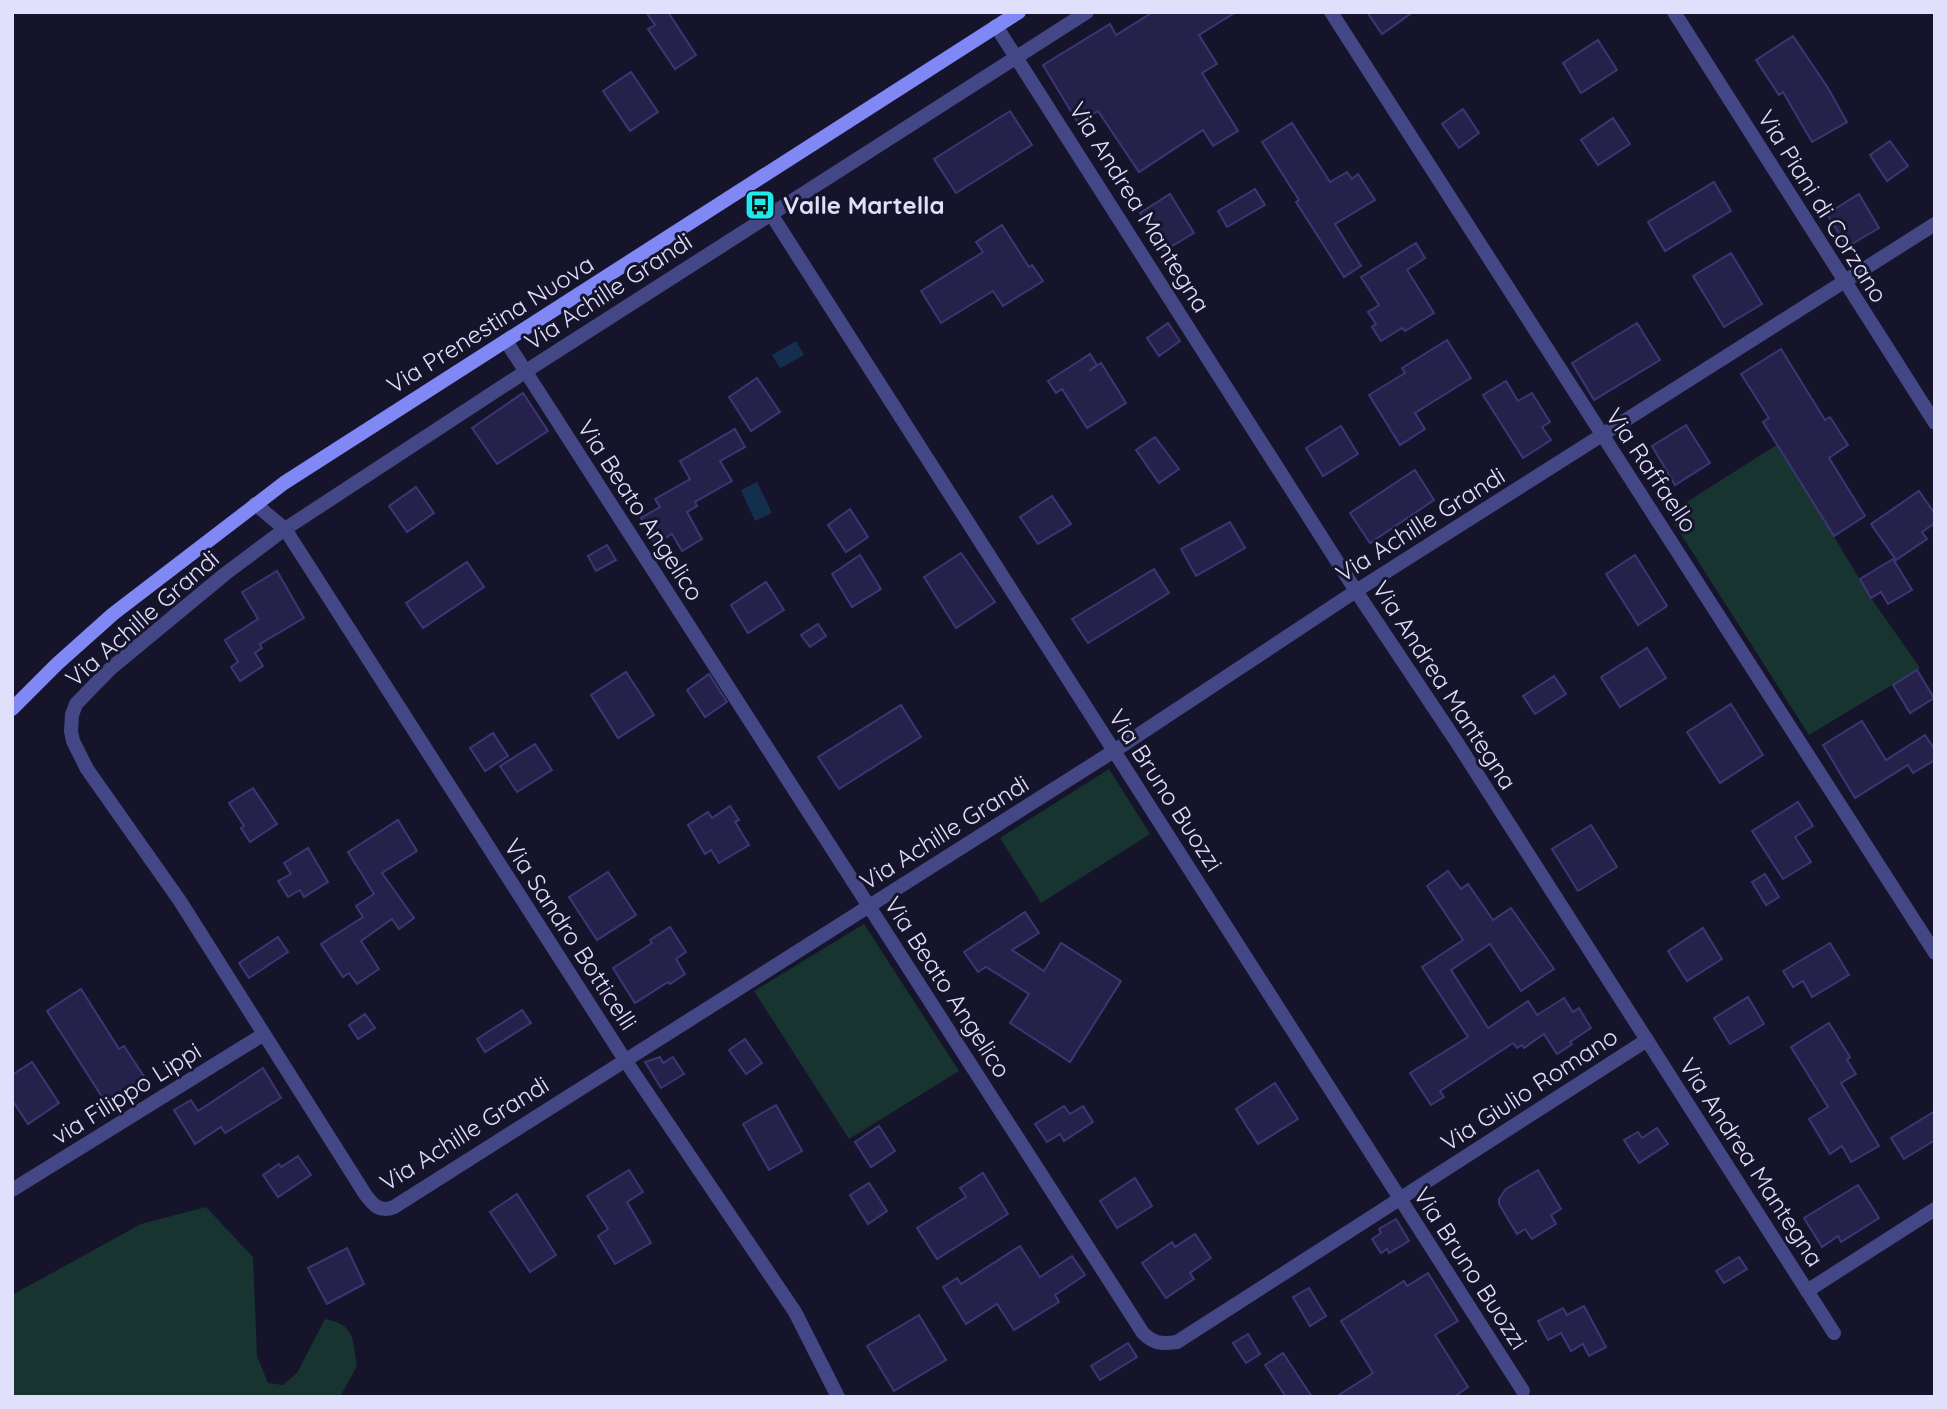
<svg xmlns="http://www.w3.org/2000/svg" width="1947" height="1409" font-family="Quicksand,sans-serif">
<style>
.green{fill:#173430}
.water{fill:#142f4e}
.building{fill:#26214a;stroke:#3c3674;stroke-width:2}
.lines{fill:none;stroke-linecap:round;stroke-linejoin:round}
.street{stroke:#434785;stroke-width:14}
.secondary{stroke:#7f88f4;stroke-width:14}
.labels{text-anchor:middle;dominant-baseline:central;stroke-width:6;stroke-linejoin:round;paint-order:stroke}
.poi-label{font-size:24px;font-weight:bold;fill:#e1e0fc;stroke:#16142b;text-anchor:start}
.street-label{font-size:24px;fill:#e1e0fc;stroke:#16142b}
</style>
<rect width="100%" height="100%" fill="#16142b"/>
<!-- green -->
<g class="green">
<path d="M1778,444L1871,598L1920,668L1809,735L1668,514Z"/>
<path d="M1109,769L1150,834L1041,903L1000,838Z"/>
<path d="M864,924L959,1071L849,1139L754,991Z"/>
<path d="M206,1207L253,1257L257,1356L268,1383L283,1385L297,1373L325,1319C356,1325 352,1339 357,1366L340,1397H12V1295L141,1224Z"/>
</g>
<!-- water -->
<g class="water">
<path d="M796,341L804,355L780,368L772,355Z"/>
<path d="M757,482L772,513L755,521L741,490Z"/>
</g>
<!-- building -->
<g class="building">
<path d="M646,12H668L696,55L675,69L648,29L655,25Z"/>
<path d="M1153,12H1236L1199,35L1217,64L1202,73L1238,131L1213,146L1203,130L1139,172L1098,111L1078,123L1043,65L1110,24L1116,35Z"/>
<path d="M1367,12H1413L1382,34Z"/>
<path d="M1793,36L1828,88L1847,122L1812,142L1783,92L1779,95L1756,60Z"/>
<path d="M1598,40L1617,70L1581,93L1563,63Z"/>
<path d="M631,72L658,112L630,131L603,91Z"/>
<path d="M1463,109L1479,133L1459,148L1442,124Z"/>
<path d="M1010,111L1032,145L956,193L934,159Z"/>
<path d="M1613,118L1630,144L1598,165L1581,140Z"/>
<path d="M1292,123L1330,182L1347,172L1352,179L1358,174L1375,200L1335,224L1361,266L1344,277L1296,202L1299,200L1262,142Z"/>
<path d="M1890,141L1908,166L1887,181L1870,155Z"/>
<path d="M1714,182L1731,211L1665,251L1648,222Z"/>
<path d="M1255,189L1265,205L1227,227L1218,211Z"/>
<path d="M1170,194L1194,233L1164,251L1140,213Z"/>
<path d="M1859,194L1879,228L1847,247L1827,214Z"/>
<path d="M1002,225L1029,267L1032,265L1043,281L1003,306L993,291L941,323L921,291L983,252L976,242Z"/>
<path d="M1416,243L1425,258L1407,270L1434,313L1405,331L1402,328L1381,341L1372,327L1376,324L1368,312L1379,305L1361,277Z"/>
<path d="M1731,253L1762,304L1724,327L1693,276Z"/>
<path d="M1168,323L1180,341L1159,356L1147,338Z"/>
<path d="M1637,323L1660,360L1594,400L1572,363Z"/>
<path d="M1447,340L1471,378L1415,413L1425,429L1400,445L1369,395L1405,373L1402,368Z"/>
<path d="M1781,349L1825,420L1830,417L1848,445L1829,458L1865,516L1834,536L1763,422L1769,418L1741,374Z"/>
<path d="M1090,354L1097,365L1089,371L1101,363L1126,403L1087,428L1062,389L1056,393L1048,381Z"/>
<path d="M757,378L780,412L751,431L729,397Z"/>
<path d="M1506,381L1518,401L1532,393L1550,422L1542,427L1551,440L1523,458L1483,395Z"/>
<path d="M523,393L548,431L497,464L472,428Z"/>
<path d="M1686,425L1710,463L1675,485L1652,446Z"/>
<path d="M1341,426L1358,454L1323,476L1306,448Z"/>
<path d="M735,429L745,447L720,461L732,481L695,502L697,506L687,512L702,539L682,551L672,534L655,544L641,518L660,507L655,499L690,479L680,461Z"/>
<path d="M1155,437L1179,469L1159,483L1136,450Z"/>
<path d="M1415,470L1434,500L1370,543L1350,513Z"/>
<path d="M416,487L434,513L407,532L389,506Z"/>
<path d="M1919,491L1935,514V523L1922,532L1927,539L1896,560L1871,524Z"/>
<path d="M1052,496L1071,524L1038,544L1020,517Z"/>
<path d="M850,509L868,537L846,552L828,525Z"/>
<path d="M1230,522L1245,548L1196,576L1181,549Z"/>
<path d="M607,545L616,560L596,571L588,556Z"/>
<path d="M961,553L995,602L956,628L924,577Z"/>
<path d="M860,555L881,589L852,607L832,574Z"/>
<path d="M1635,555L1667,606L1638,625L1606,574Z"/>
<path d="M1893,559L1912,590L1888,604L1881,592L1871,598L1860,579Z"/>
<path d="M467,562L484,587L423,628L406,603Z"/>
<path d="M1154,569L1169,593L1088,643L1072,619Z"/>
<path d="M277,571L304,618L260,644L262,648L255,653L263,666L240,681L231,667L238,662L225,640L258,619L242,592Z"/>
<path d="M766,582L784,610L748,633L731,605Z"/>
<path d="M818,624L826,636L810,647L801,635Z"/>
<path d="M1647,648L1666,678L1620,707L1601,677Z"/>
<path d="M1917,670L1934,698L1910,713L1893,685Z"/>
<path d="M626,672L654,715L618,738L591,695Z"/>
<path d="M709,674L727,702L705,717L687,690Z"/>
<path d="M1554,676L1566,694L1535,714L1523,696Z"/>
<path d="M1731,704L1763,755L1720,783L1687,732Z"/>
<path d="M901,705L921,737L839,789L818,757Z"/>
<path d="M1862,721L1886,760L1925,735L1935,750V760L1913,773L1908,765L1855,798L1823,745Z"/>
<path d="M493,733L508,756L485,771L470,748Z"/>
<path d="M535,744L552,770L517,792L500,766Z"/>
<path d="M253,788L277,824L250,842L241,828L244,826L229,803Z"/>
<path d="M1798,802L1813,826L1795,837L1811,862L1783,879L1752,831Z"/>
<path d="M730,806L739,820L735,822L749,845L719,863L711,850L705,854L688,825L708,812L712,818Z"/>
<path d="M398,820L417,851L382,873L414,918L399,929L392,919L361,941L379,969L357,984L349,973L343,977L321,944L363,917L356,906L374,894L348,852Z"/>
<path d="M1591,825L1617,867L1578,891L1552,849Z"/>
<path d="M308,848L328,882L304,897L300,890L288,897L278,881L291,874L284,863Z"/>
<path d="M1448,871L1461,889L1468,884L1493,920L1511,908L1554,969L1521,991L1490,944L1451,970L1488,1028L1528,1001L1537,1015L1564,998L1573,1012L1579,1008L1591,1028L1570,1042L1572,1044L1557,1054L1544,1034L1524,1048L1522,1045L1517,1048L1513,1043L1440,1091L1444,1097L1431,1105L1410,1073L1468,1037L1422,967L1463,940L1427,886Z"/>
<path d="M608,872L636,915L597,940L569,897Z"/>
<path d="M1765,874L1779,897L1766,905L1752,882Z"/>
<path d="M1025,912L1039,933L1012,950L1044,971L1061,943L1121,981L1070,1062L1010,1023L1029,994L986,967L978,972L964,952Z"/>
<path d="M670,927L686,952L676,959L685,974L670,984L668,982L635,1003L613,968L652,943L650,940Z"/>
<path d="M1703,928L1722,959L1687,981L1668,951Z"/>
<path d="M278,937L288,952L249,978L239,963Z"/>
<path d="M1830,943L1849,975L1812,997L1803,981L1793,987L1783,971Z"/>
<path d="M81,989L119,1049L124,1046L147,1081L127,1094L125,1091L106,1103L47,1011Z"/>
<path d="M1748,997L1764,1024L1730,1044L1714,1018Z"/>
<path d="M522,1010L531,1023L485,1052L477,1039Z"/>
<path d="M365,1014L375,1028L358,1039L349,1025Z"/>
<path d="M1829,1023L1850,1057L1847,1060L1856,1074L1841,1083L1879,1146L1851,1162L1842,1146L1830,1154L1809,1119L1828,1107L1791,1047Z"/>
<path d="M745,1039L762,1063L746,1074L729,1050Z"/>
<path d="M660,1057L663,1063L673,1057L684,1074L661,1088L645,1062Z"/>
<path d="M32,1062L59,1103L28,1124L12,1100V1075Z"/>
<path d="M263,1068L281,1098L225,1133L221,1127L195,1144L174,1110L191,1100L198,1111Z"/>
<path d="M1275,1083L1298,1119L1258,1144L1236,1109Z"/>
<path d="M776,1105L802,1151L769,1170L743,1124Z"/>
<path d="M1064,1106L1070,1114L1083,1106L1093,1122L1064,1141L1060,1134L1047,1142L1035,1124Z"/>
<path d="M1935,1111V1140L1904,1159L1891,1138Z"/>
<path d="M879,1126L895,1151L871,1167L855,1142Z"/>
<path d="M1657,1128L1668,1144L1639,1163L1624,1140L1638,1132L1642,1138Z"/>
<path d="M298,1156L311,1175L278,1197L263,1175L279,1164L281,1167Z"/>
<path d="M629,1170L643,1192L627,1202L651,1243L615,1264L598,1236L608,1229L587,1196Z"/>
<path d="M1538,1170L1561,1209L1551,1215L1556,1224L1532,1239L1525,1229L1517,1234L1499,1204V1199L1506,1189Z"/>
<path d="M983,1173L1008,1214L937,1259L917,1228L966,1197L960,1188Z"/>
<path d="M1135,1178L1152,1206L1117,1228L1100,1201Z"/>
<path d="M869,1183L887,1211L868,1224L850,1195Z"/>
<path d="M1858,1185L1879,1218L1841,1242L1838,1236L1822,1247L1804,1218Z"/>
<path d="M517,1194L556,1255L530,1272L490,1212Z"/>
<path d="M1396,1219L1409,1241L1389,1253L1387,1249L1381,1253L1372,1239L1381,1233L1379,1229Z"/>
<path d="M1195,1234L1211,1258L1190,1273L1194,1279L1166,1298L1142,1263L1172,1242L1175,1247Z"/>
<path d="M1020,1246L1040,1277L1072,1256L1085,1275L1055,1295L1059,1302L1014,1330L997,1304L966,1324L943,1287L957,1278L961,1284Z"/>
<path d="M347,1248L364,1284L327,1304L308,1268Z"/>
<path d="M1739,1257L1747,1269L1724,1283L1716,1271Z"/>
<path d="M1428,1273L1458,1321L1435,1335L1468,1387L1454,1397H1336L1373,1373L1341,1321L1404,1281L1407,1286Z"/>
<path d="M1309,1288L1326,1316L1310,1326L1293,1297Z"/>
<path d="M1584,1306L1606,1347L1589,1356L1583,1344L1571,1351L1561,1333L1548,1340L1538,1321L1563,1308L1567,1315Z"/>
<path d="M919,1315L946,1360L894,1391L867,1346Z"/>
<path d="M1248,1334L1260,1354L1246,1363L1233,1343Z"/>
<path d="M1128,1343L1137,1357L1100,1380L1091,1366Z"/>
<path d="M1283,1353L1312,1397H1286L1265,1365Z"/>
</g>
<g class="lines">
<!-- street -->
<g class="street">
<path d="M1087,12L534,366L285,529L225,574L110,669L76,704L72,715L71,731L73,741L87,769L180,901L365,1194C373,1205 380,1213 394,1207L1114,751L1356,591L1935,224"/>
<path d="M1331,12L1935,953"/>
<path d="M1674,12L1935,423"/>
<path d="M996,26L1356,591L1456,741L1834,1333"/>
<path d="M771,214L1523,1391"/>
<path d="M506,341L1143,1333C1154,1344 1162,1344 1177,1342L1647,1040"/>
<path d="M255,504L285,529L625,1060L795,1312L838,1397"/>
<path d="M12,1190L264,1034"/>
<path d="M1807,1291L1935,1209"/>
</g>
<!-- secondary -->
<path class="secondary" d="M12,709L57,664L113,614L284,483L1019,12"/>
</g>
<!-- icons -->
<defs>
<g id="bus-square" transform="scale(1.575)"><rect x="-9" y="-9" width="18" height="18" rx="4" fill="#1deaeb" stroke="#16142b"/><path d="M-5-6H5V4H4V6H2V4H-2V6H-4V4H-5ZM-3.5-4V0h7V-4ZM-3.5 1.2v1.5H-2V1.2ZM2 1.2v1.5H3.5V1.2Z" fill="#111"/></g>
</defs>
<g fill-rule="evenodd">
<use href="#bus-square" x="760" y="205"/>
</g>
<g class="labels">
<!-- poi labels -->
<g class="poi-label">
<text x="783" y="205">Valle Martella</text>
</g>
<!-- street labels -->
<g class="street-label">
<text transform="translate(1823 206) rotate(58)">Via Piani di Corzano</text>
<text transform="translate(1140 207) rotate(58)">Via Andrea Mantegna</text>
<text transform="translate(608 291) rotate(-33)">Via Achille Grandi</text>
<text transform="translate(490 324) rotate(-32)">Via Prenestina Nuova</text>
<text transform="translate(1652 470) rotate(56)">Via Raffaello</text>
<text transform="translate(641 510) rotate(57)">Via Beato Angelico</text>
<text transform="translate(1420 524) rotate(-32)">Via Achille Grandi</text>
<text transform="translate(142 618) rotate(-41)">Via Achille Grandi</text>
<text transform="translate(1445 685) rotate(57)">Via Andrea Mantegna</text>
<text transform="translate(1166 790) rotate(57)">Via Bruno Buozzi</text>
<text transform="translate(944 832) rotate(-32)">Via Achille Grandi</text>
<text transform="translate(571 934) rotate(57)">Via Sandro Botticelli</text>
<text transform="translate(948 987) rotate(57)">Via Beato Angelico</text>
<text transform="translate(1529 1089) rotate(-33)">Via Giulio Romano</text>
<text transform="translate(126 1093) rotate(-32)">via Filippo Lippi</text>
<text transform="translate(464 1133) rotate(-32)">Via Achille Grandi</text>
<text transform="translate(1752 1162) rotate(57)">Via Andrea Mantegna</text>
<text transform="translate(1471 1268) rotate(57)">Via Bruno Buozzi</text>
</g>
</g>
<!-- border -->
<rect width="1947" height="1409" fill="none" stroke="#e1e0fc" stroke-width="28"/>
</svg>
